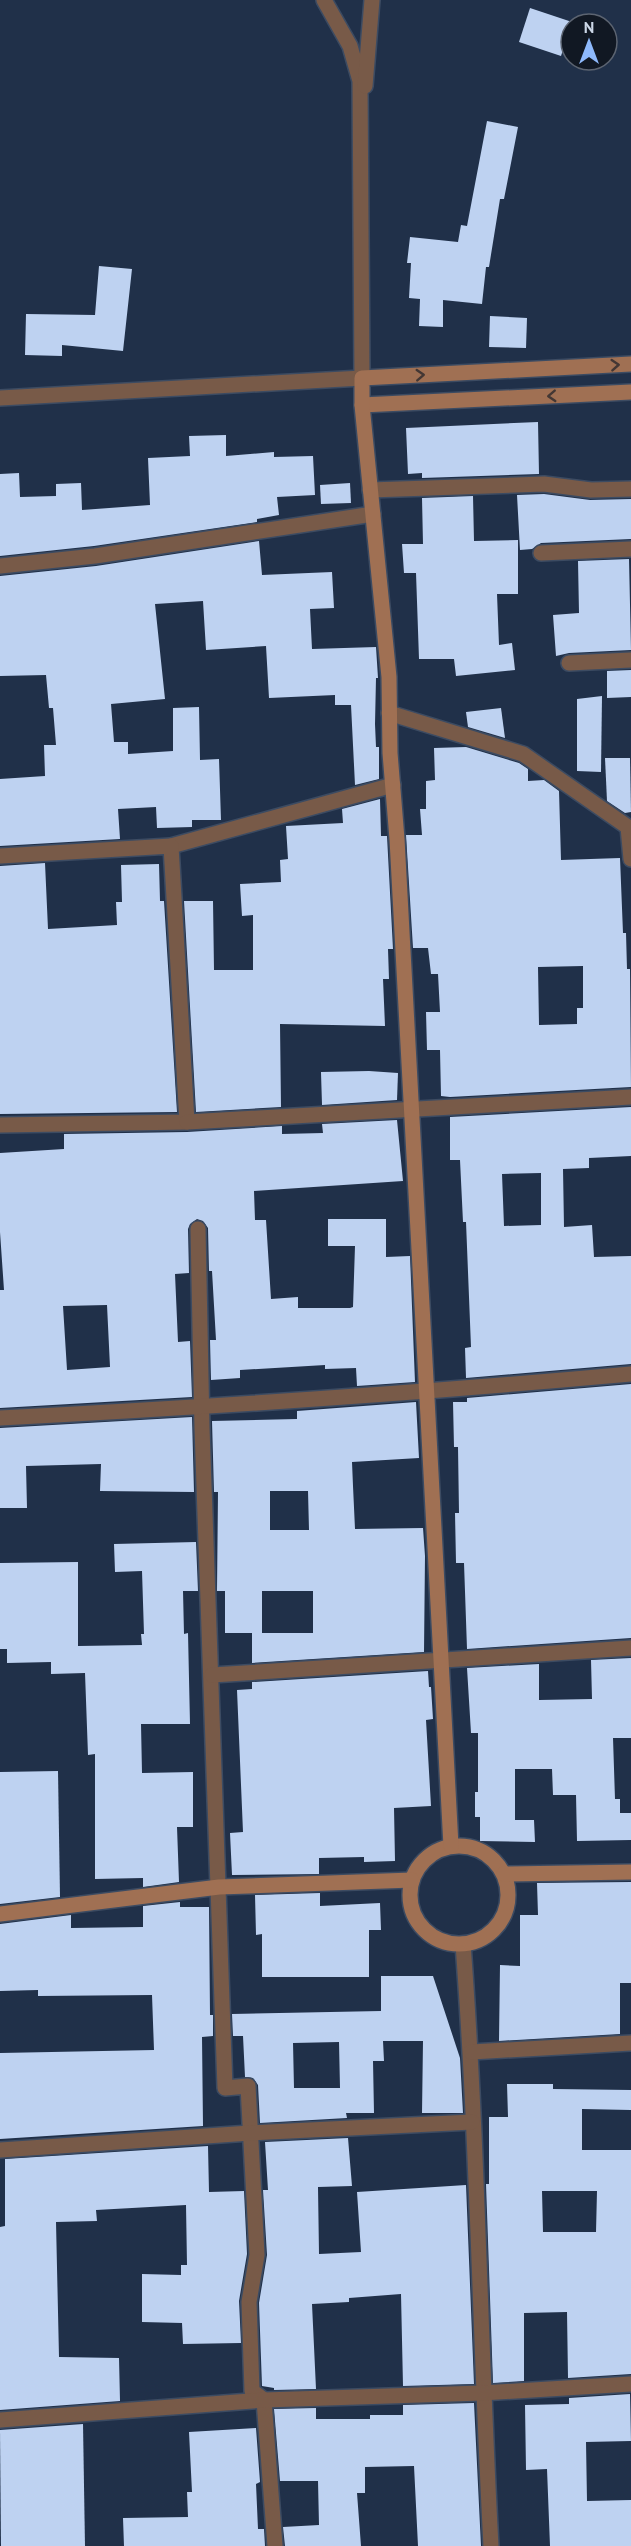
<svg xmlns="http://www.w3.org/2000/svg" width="631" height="2546" font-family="'PT Sans',sans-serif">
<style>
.building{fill:#bed2f1;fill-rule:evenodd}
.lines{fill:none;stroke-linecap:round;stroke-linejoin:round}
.minor-casing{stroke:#3c4b62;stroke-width:18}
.tertiary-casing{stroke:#3c4b62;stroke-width:18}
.secondary-casing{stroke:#3c4b62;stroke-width:18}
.minor{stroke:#785a48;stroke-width:15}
.tertiary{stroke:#785a48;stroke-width:15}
.secondary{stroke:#a07053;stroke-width:15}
.oneway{stroke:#433734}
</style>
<rect width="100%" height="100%" fill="#203049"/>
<!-- building -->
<g class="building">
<path d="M530,8L572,22L561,56L519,42Z"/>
<path d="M487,121L518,127L504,199H500L489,267H486L482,304L443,300V327L419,326L420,299L409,298L411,263H407L410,237L458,242L461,225L467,226Z"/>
<path d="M99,266L132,269L123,351L62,345V356L25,355L26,314L95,315Z"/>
<path d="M490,316L527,318L526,348L489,347Z"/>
<path d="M538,422L539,474L422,478V473L408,474L406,428Z"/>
<path d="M226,435V456L274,452V457L313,456L315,495L277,497L279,515L257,519V522L94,546L0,556V474L19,473L20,497L56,496V484L81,483L82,510L150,505L148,458L190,456L189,436Z"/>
<path d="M350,483L351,503L321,504L320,485Z"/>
<path d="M544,494L590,500L631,499V539L541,543L532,549L520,550L517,495Z"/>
<path d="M473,496L474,541L518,540V594H497L499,645L512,643L515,670L456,676L454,659H419L416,573H404L402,544H423L422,498Z"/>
<path d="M259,541L262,575L332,572L334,608L310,609L312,649L376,647L378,678H376L375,724L376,747H379V779L355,785L351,705H335V695L269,698L266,646L206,650L203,601L155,604L165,699L111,704L114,742H128V754L173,751V708L199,707L200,760L219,759L221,820H192V827L157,828L156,807L118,809L120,839L0,846V779L45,776L44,745H56L53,708H49L46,675L0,676V576L96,566Z"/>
<path d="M629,559L631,650L569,653L556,656L553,615L579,613L578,561Z"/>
<path d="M631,670V697L607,698V671Z"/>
<path d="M602,696L601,772L577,771V699Z"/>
<path d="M501,708L505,738L468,727L466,712Z"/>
<path d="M466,747L519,763L528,769V781L544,780L559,791L561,860L620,858L623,933H626L627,969H630L631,1087L450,1097L441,1096L440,1050H427L426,1012H440L438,974H431L428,948H413L406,835H422L420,809H426V781L435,780L434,748ZM583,966V1008H577V1024L539,1025L538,967Z"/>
<path d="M605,758H630L631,812L625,813L607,801Z"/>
<path d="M380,799L381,836H387L393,949H388L389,979H383L385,1026L280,1024L281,1107L196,1112L184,901H213L214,970H253V915L242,916L240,884L281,882L280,860L288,859L286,826L343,823L342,809Z"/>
<path d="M45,863L48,929L117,925L116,902H122L121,865L159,864L160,901H164L177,1112L0,1114V866Z"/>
<path d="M369,1071L398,1073L397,1100L322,1105L321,1072Z"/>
<path d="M631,1107V1156L589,1158V1168L563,1169L564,1227L592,1225L594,1257L631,1256V1364L466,1378L465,1348L471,1347L466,1222H463L460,1160H450V1117ZM541,1173V1225L504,1226L502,1174Z"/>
<path d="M397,1120L403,1181L254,1191L255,1220H266L271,1299L298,1297V1308H350L353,1307L355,1246H328V1219H386V1257L410,1256L415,1382L357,1386L356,1368L325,1369V1365L240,1370V1378L211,1380L210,1340H216L212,1271H209L208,1228L203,1221L197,1219L190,1224L188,1229L189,1273L175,1274L178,1342L190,1341L192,1397L0,1408V1290H4L0,1232V1153L64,1149V1134L187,1132L282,1126V1134L323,1133L322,1124ZM107,1305L110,1367L67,1370L63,1306Z"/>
<path d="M631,1384V1638L467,1649L464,1563H456L455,1513H459L458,1447H454L453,1402H467V1398Z"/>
<path d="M416,1402L419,1458L352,1462L353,1486L355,1529L423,1528L425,1556L424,1652L252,1663V1633H225V1591H217L218,1492H214L212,1421L297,1419V1411ZM270,1491H308L309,1530H270ZM262,1591H313V1633H262Z"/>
<path d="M192,1417L194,1492L100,1491L101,1464L26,1466L27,1508H0V1428Z"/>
<path d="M196,1542L198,1591H183L184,1634L188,1633L190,1724H141L142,1773L193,1772V1827H177L179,1882L143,1887V1878L95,1879V1754L88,1755L85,1673L51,1674V1662L7,1663V1649H0V1563L78,1562V1646L142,1645L141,1634H144L142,1571L115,1572L114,1544Z"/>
<path d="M631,1658V1738H613L615,1799H620V1813H631V1840L577,1841L576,1795H553L552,1769H515V1820H534L535,1842L480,1841V1817H475V1792H478V1733H471L467,1668L539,1664V1700L592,1699L591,1660Z"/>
<path d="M428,1671L429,1687H431L433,1719L426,1720L431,1806L394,1808L395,1861L364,1862V1857L319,1858V1874L232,1875L230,1833L243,1832L237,1690L252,1689V1682Z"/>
<path d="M58,1771L60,1897L0,1904V1772Z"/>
<path d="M631,1882V1983H620V2034L499,2041L500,1965L520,1966V1915H538L537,1883Z"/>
<path d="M320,1893V1906L380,1903L381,1930H369V1977H262V1934L256,1935L255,1895Z"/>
<path d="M180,1902V1907H209L210,2015H213V2036L202,2037L203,2126L0,2139V2053L154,2050L152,1995L38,1996V1990L0,1991V1924L71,1915V1928L143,1927V1906Z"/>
<path d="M381,1976H433L460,2058L463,2113H422L423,2041H383L384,2061H373L374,2113H346L347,2118L260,2123L258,2085L253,2078L245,2077L243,2036H233L232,2014L381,2011ZM339,2042L340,2088H294L293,2043Z"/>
<path d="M507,2084H553V2089L631,2090V2110L582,2109V2150H631V2374L568,2378L567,2312L524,2313V2381L493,2383L486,2184H489V2117H508ZM542,2191H597L596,2232H543Z"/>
<path d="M348,2138L352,2186L318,2187L319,2254L361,2252L357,2192L466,2185L474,2384L403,2386L401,2294L349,2298V2302L312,2304L316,2389L274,2390V2388L262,2386L259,2303L267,2255L263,2190H268L265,2142Z"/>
<path d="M208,2146L209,2192L244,2191L247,2254L239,2301L241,2343L183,2344L182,2323L142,2322V2274L181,2275V2265H187L186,2205L96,2210L97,2221L56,2222L59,2357L119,2358L120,2401L0,2410V2227L5,2226V2159Z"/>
<path d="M630,2394L631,2441L586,2442L587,2501L631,2500V2546H550L547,2469L526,2470L525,2405L569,2404V2398Z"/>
<path d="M474,2403L481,2546H418L414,2466L365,2467V2493H357L361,2546H285L283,2527L319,2525L318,2481H280L274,2409L316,2408V2419H370V2415H403V2405Z"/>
<path d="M83,2424L85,2546H1L0,2430Z"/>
<path d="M256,2428L260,2482L256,2484L258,2529H264L265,2546H124L123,2518L188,2517L187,2492H192L189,2432Z"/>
</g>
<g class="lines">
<!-- minor casing -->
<g class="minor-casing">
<g id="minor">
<path d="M0,398L362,378"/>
<path d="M370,490L544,484L591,490L631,489"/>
<path d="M541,553L631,549"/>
<path d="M0,566L95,556L373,514"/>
<path d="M569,663L631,660"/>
<path d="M389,713L523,754L628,827L631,859"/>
<path d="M171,846L393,785"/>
<path d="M0,856L171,846L187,1122L0,1125"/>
<path d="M187,1122L631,1097"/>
<path d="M198,1229L202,1428L225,2088L248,2086L257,2255L249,2302L252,2391L264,2400L275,2546"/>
<path d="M0,1418C211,1407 421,1393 631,1374"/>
<path d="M212,1675L631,1648"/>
<path d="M463,1944C478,2145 480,2346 491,2546"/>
<path d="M471,2052L631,2043"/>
<path d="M0,2150L250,2133L472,2122"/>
<path d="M0,2420L264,2400L482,2393L631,2384"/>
</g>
</g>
<!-- tertiary casing -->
<g class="tertiary-casing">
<g id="tertiary">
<path d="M324,0L350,46L360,81L362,378"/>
<path d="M365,86L372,0"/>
</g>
</g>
<!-- secondary casing -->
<g class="secondary-casing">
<g id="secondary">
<path d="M362,405L631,392"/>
<circle cx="459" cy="1895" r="49"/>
<path d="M451,1846L397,839L390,753L389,677L362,405V378L631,364"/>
<path d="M504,1874L631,1872"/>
<path d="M0,1914L219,1887L412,1880"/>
</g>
</g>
<!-- minor -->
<use href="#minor" class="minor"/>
<!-- tertiary -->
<use href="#tertiary" class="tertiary"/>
<!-- secondary -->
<use href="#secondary" class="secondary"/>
</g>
<!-- one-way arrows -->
<defs><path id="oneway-chevron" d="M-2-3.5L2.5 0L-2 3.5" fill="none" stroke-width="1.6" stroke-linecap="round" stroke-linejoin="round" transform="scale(1.5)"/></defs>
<g class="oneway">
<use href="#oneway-chevron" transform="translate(615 365) rotate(-4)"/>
<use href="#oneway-chevron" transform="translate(420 375) rotate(-3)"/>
<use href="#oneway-chevron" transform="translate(552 396) rotate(177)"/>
</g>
<!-- north arrow -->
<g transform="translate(589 42)"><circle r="28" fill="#111823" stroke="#5c6471" stroke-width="1.5"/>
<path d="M0-4.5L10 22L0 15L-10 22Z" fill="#8eb9fc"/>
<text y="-9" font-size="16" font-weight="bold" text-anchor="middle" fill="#ccd7e7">N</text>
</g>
</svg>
